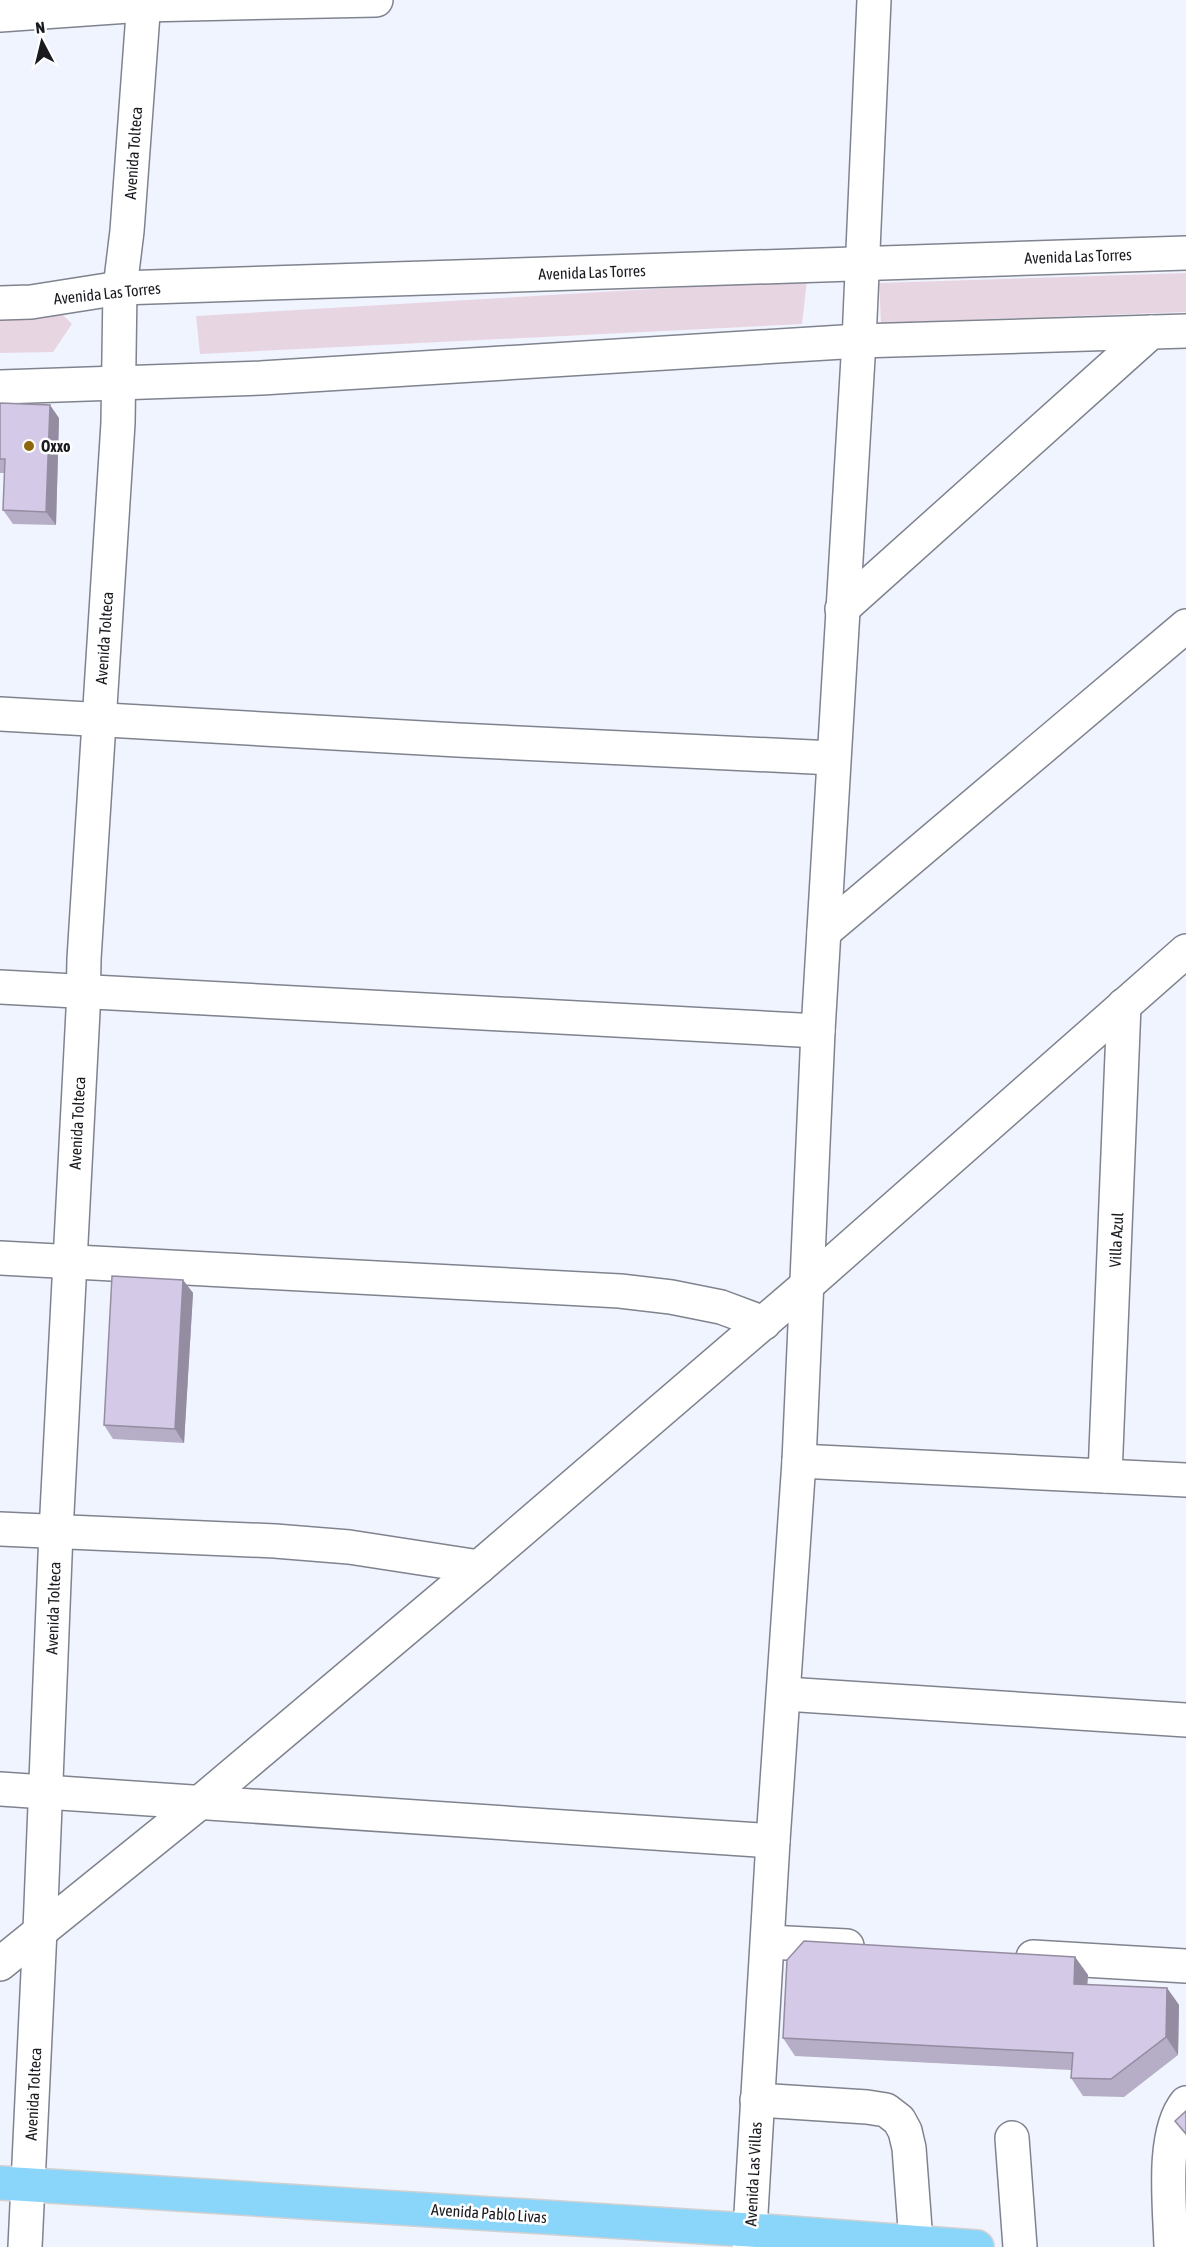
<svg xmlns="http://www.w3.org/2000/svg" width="1186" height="2247" font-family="'Asap Condensed',sans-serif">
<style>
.green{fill:#e8d5e2}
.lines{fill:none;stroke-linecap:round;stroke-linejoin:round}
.minor-casing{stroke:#7f838e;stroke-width:36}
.major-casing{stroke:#d1d1d2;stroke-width:36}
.minor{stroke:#fff;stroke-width:33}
.major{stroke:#8ad6fb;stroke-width:33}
.wall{fill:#b6adc6}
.shaded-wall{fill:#948da1}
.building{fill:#d4c9e6;stroke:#948da1;stroke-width:1.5}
.poi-dot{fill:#8e660b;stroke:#fff;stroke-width:2}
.labels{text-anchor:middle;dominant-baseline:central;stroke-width:5;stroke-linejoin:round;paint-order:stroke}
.street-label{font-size:16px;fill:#1a1b20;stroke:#fff}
.poi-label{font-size:16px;font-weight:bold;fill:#1a1b20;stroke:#fff;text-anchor:start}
</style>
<rect width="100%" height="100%" fill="#f0f4fe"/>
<!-- green -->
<g class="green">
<path d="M1186,273V312L881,323L879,283Z"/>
<path d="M807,280L802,324L200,354L196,316Z"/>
<path d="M52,304L72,324L53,352L0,353V308Z"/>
</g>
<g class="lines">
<!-- minor casing -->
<g class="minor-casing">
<g id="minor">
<path d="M0,15L143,5L376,0"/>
<path d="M0,303L31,302L120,288L1186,253"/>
<path d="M0,387L261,378L859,341L1186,331"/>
<path d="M842,609L1151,332"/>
<path d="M0,714L458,740L833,758"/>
<path d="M824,932L1186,626"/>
<path d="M0,987L818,1031"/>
<path d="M0,1258L620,1291L671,1297L721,1307L764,1323"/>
<path d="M799,1461L1186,1480"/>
<path d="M1105,1476L1124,1005"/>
<path d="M0,1529L275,1541L349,1547L479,1567"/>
<path d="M785,1694L1186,1720"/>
<path d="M0,1789L773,1841"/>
<path d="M768,1942L847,1946"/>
<path d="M1033,1957L1186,1966"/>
<path d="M0,1964L198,1804L479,1567L806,1286L1186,951"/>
<path d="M757,2100L867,2107L886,2110L899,2120L905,2131L909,2148L916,2242"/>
<path d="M1012,2138L1020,2247"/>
<path d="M25,2247L40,1930L56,1532L83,1011L84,959L118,423L120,288L127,231L144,0"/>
<path d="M749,2247L773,1841L799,1461L818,1031L859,341L874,0"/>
<path d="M1171,2247C1170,2207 1161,2134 1186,2103"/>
</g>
</g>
<!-- major casing -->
<g class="major-casing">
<path id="major" d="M0,2183L750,2230L977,2247"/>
</g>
<!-- minor -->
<use href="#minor" class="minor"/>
<!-- major -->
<use href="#major" class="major"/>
</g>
<!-- wall -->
<g class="wall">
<path d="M0,403L59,418L56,525L13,524L3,510L5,473H0Z"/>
<path d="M183,1280L193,1293L184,1443L113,1439L104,1425Z"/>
<path d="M1075,1957L1088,1975L1087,1985L1167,1988L1179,2005L1178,2055L1124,2097L1083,2096L1071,2078V2070L795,2056L783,2038Z"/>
</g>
<!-- shaded-wall -->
<g class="shaded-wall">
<path d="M50,405L59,418L56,525L46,512Z"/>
<path d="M183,1280L193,1293L184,1443L175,1429Z"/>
<path d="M1075,1957L1088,1975L1086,2002L1074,1984Z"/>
<path d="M1167,1988L1179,2005L1178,2055L1166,2037Z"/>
</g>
<!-- building -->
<g class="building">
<path d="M0,403L50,405L46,512L3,510L5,459H0Z"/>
<path d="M112,1276L183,1280L175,1429L104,1425Z"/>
<path d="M804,1941L1075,1957L1074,1984L1167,1988L1166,2037L1111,2079L1071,2078L1073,2053L783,2038L787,1960Z"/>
<path d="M1186,2111V2134L1175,2121Z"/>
</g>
<!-- markers -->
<circle class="poi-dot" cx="29" cy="446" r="6"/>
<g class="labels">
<!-- street labels -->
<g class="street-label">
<text transform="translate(133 153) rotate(-86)">Avenida Tolteca</text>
<text transform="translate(1078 256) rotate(-2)">Avenida Las Torres</text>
<text transform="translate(592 272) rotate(-2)">Avenida Las Torres</text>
<text transform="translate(107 293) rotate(-6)">Avenida Las Torres</text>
<text transform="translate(104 638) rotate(-86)">Avenida Tolteca</text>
<text transform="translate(77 1123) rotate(-87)">Avenida Tolteca</text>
<text transform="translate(1116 1240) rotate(-87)">Villa Azul</text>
<text transform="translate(53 1608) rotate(-88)">Avenida Tolteca</text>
<text transform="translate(33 2094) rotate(-87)">Avenida Tolteca</text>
<text transform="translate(753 2174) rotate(-87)">Avenida Las Villas</text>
<text transform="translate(489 2213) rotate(4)">Avenida Pablo Livas</text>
</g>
<!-- poi labels -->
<g class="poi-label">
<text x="41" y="446">Oxxo</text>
</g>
</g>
<!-- north arrow -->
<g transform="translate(42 42) rotate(353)" stroke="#ffffff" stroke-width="4.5" paint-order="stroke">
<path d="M0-4.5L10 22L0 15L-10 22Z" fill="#1a1b20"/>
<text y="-9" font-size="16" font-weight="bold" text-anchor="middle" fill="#1a1b20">N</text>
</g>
</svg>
